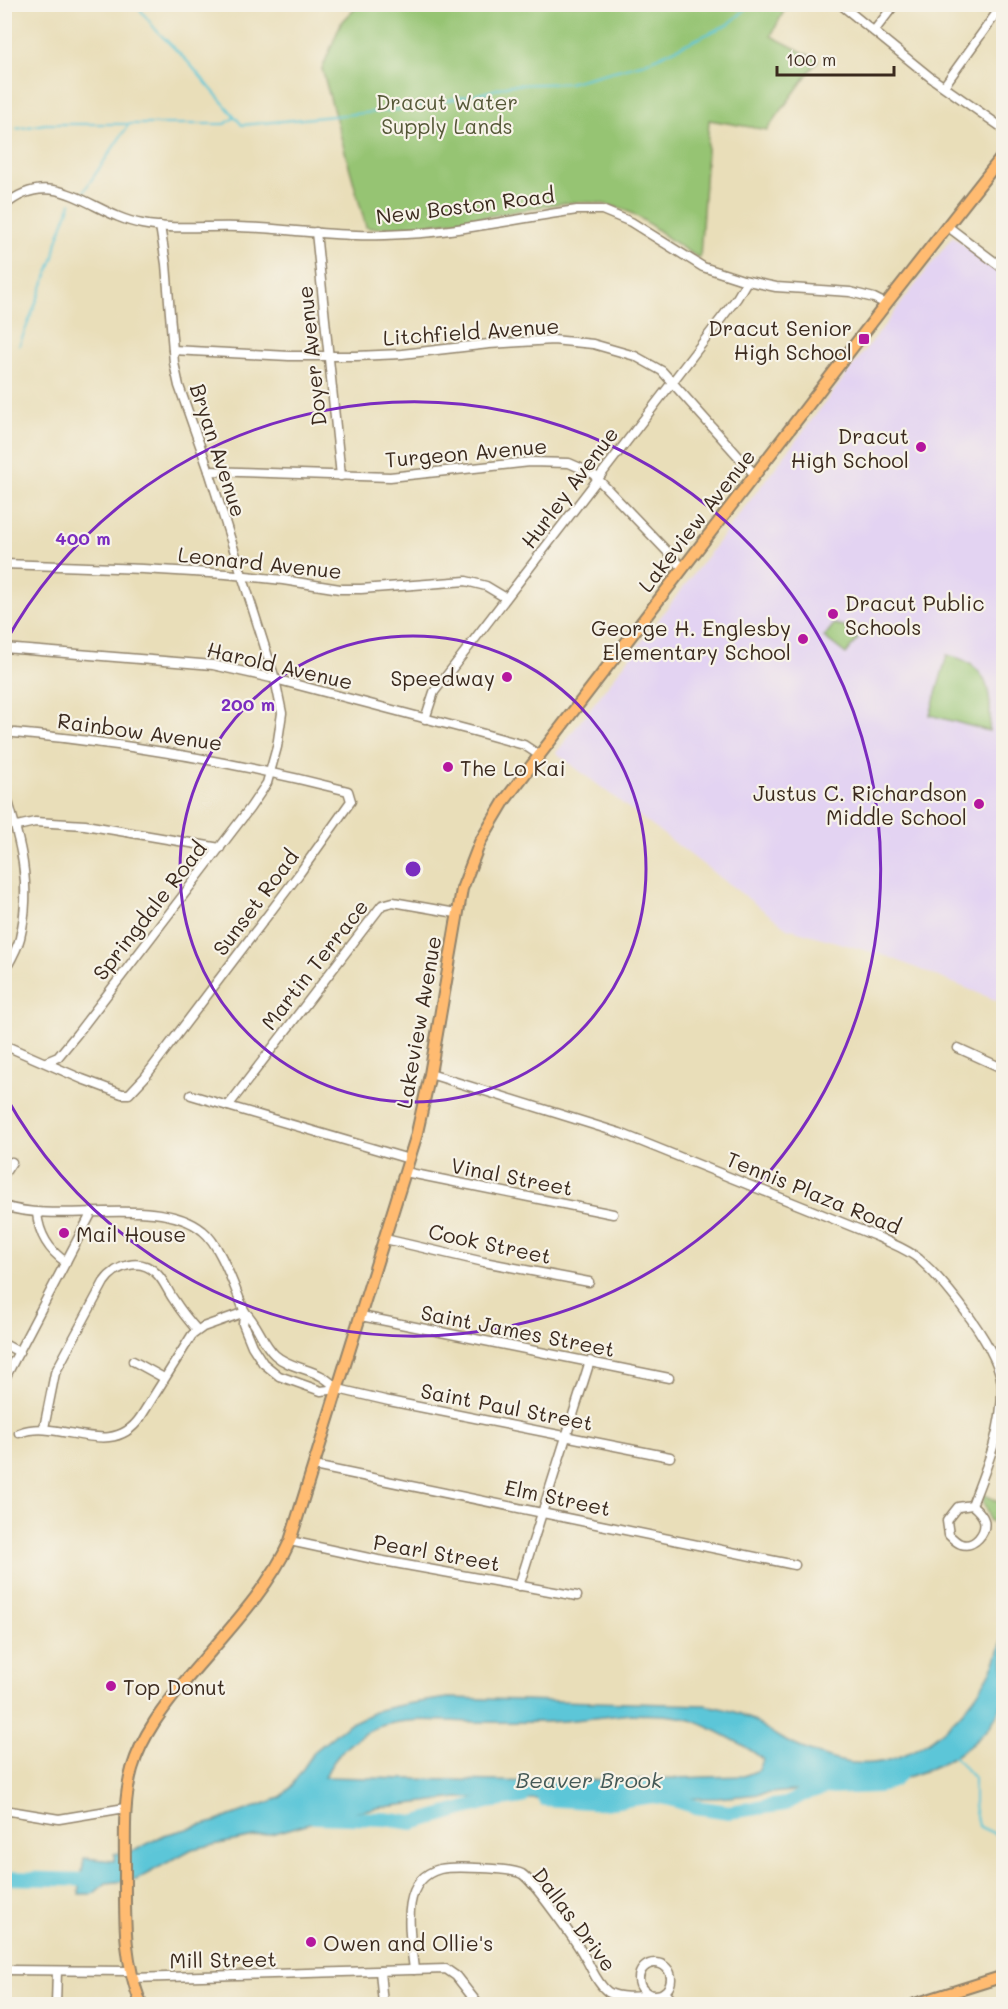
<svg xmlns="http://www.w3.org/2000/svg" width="1008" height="2009" font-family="Mali,sans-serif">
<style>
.built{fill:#e3d3f2}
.green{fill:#96c473;stroke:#687748;stroke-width:1.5}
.water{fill:#5cc6d8;stroke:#4c787b;stroke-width:1.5;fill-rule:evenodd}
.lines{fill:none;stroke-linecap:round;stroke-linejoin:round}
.stream{stroke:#5cc6d8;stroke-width:2}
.river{stroke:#5cc6d8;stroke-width:14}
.minor-casing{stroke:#92846c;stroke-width:11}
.major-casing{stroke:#92846c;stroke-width:14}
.minor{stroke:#fff;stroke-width:8}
.major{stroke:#ffbb71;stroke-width:10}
.ring{fill:none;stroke:#7b2cbf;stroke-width:3}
.poi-dot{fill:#b5179e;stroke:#f7f3e8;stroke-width:2}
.labels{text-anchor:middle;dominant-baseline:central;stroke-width:4.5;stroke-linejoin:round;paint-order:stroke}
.park-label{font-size:21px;fill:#565838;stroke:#f7f3e8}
.street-label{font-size:21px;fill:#3b2a1e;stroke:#f7f3e8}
.poi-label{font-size:21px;fill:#3b2a1e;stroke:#f7f3e8;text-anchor:end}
.water-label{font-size:22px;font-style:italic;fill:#455956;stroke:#f7f3e8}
.centre{fill:#7b2cbf;stroke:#f7f3e8;stroke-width:3}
.ring-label{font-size:18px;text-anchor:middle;font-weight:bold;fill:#7b2cbf;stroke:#f7f3e8;stroke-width:4.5;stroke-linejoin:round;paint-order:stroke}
</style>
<rect width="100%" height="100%" fill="#f7f3e8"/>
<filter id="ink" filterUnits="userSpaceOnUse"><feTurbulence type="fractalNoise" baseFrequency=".0167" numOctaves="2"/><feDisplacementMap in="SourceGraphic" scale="12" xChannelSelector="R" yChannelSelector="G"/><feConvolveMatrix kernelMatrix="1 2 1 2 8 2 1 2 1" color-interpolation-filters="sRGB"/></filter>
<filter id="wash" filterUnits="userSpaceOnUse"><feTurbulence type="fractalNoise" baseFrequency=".008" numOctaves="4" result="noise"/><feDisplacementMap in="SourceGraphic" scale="24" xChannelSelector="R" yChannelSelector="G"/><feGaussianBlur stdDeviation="1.35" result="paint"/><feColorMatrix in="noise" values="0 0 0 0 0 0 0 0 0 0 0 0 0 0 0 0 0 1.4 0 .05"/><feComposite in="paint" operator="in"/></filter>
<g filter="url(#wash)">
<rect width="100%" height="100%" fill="#e9deb9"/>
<!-- built -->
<path class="built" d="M953,236L1003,276V1003L889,957L787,928L556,753Z"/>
<!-- green -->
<g class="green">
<path d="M360,4L787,5L771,36L818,60L767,130L709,120L700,258C671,245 649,218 619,208C578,194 537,208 497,215C456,221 412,228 370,228L366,227L322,69L341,23Z"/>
<path d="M834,624L843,626L858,639L846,654L824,637Z"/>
<path d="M947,655C989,663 993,694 989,731L930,715Z"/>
<path d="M983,1494L1003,1504V1527L989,1520C989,1511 981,1504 983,1494Z"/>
</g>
<!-- water -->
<path class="water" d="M1003,1637C1003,1652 1007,1689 1003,1702C986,1748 932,1772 888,1782L718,1798L670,1799L629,1797L595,1800L458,1798L376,1808L338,1815L275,1833L192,1849L136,1880L106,1883L93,1894H79L84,1858L114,1861V1854L136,1850L164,1835L214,1822L280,1798L290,1788L315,1751L347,1725L379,1710L406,1704L448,1698L705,1705C719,1708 733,1710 745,1716C757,1722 768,1731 780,1738C793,1745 825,1758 840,1761C905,1776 966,1721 993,1667C998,1658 1000,1647 1003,1637ZM632,1714C649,1715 669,1714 684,1718C701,1722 752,1748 763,1760L759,1770L744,1776L540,1782L325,1777C334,1755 358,1733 381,1726C411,1716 445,1722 477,1722C506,1722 535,1723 564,1721C587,1719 610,1716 632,1714Z"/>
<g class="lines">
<!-- stream -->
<g class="stream">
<path d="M136,4L156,30L189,63L242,125L405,109L483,93L510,85L568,83L645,63L729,24L747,8V4"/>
<path d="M16,129L45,124H129"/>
<path d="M84,191L129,124H225L235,117"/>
<path d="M19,346L54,257L57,241L71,203"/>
<path d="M953,1755L974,1778V1806L978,1826L1004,1838"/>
</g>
<!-- river -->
<g class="river">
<path d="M544,1799L604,1803L654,1796L671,1799L696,1807L729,1812L786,1804L802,1795L825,1788L878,1786L895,1780L902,1771L908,1768"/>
<path d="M314,1817L384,1819L413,1823L488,1802L522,1797"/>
<path d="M4,1878L98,1880"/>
</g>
</g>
</g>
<g filter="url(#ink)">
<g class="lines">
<!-- minor casing -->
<g class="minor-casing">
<g id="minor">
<path d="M840,4L930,77L1004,129"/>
<path d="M874,31L895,4"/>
<path d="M944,86L1003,4"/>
<path d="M4,206C54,163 92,215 142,224C173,230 207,226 238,227C277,228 316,234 356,235C372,236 389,235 406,234C463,231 520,218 577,210H602L631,222L703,267L743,280L776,287L850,292L874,298L886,304"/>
<path d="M947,226L1004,269"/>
<path d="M316,232L341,476"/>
<path d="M173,350L289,356H356L402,354L489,344L553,340L593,344L635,356L662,371L755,475"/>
<path d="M209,471L390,477L530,462L569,463L592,473L683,568"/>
<path d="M4,564L143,569L226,574L283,580L340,589H361L466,581L486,586L506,598"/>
<path d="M4,648L213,665L271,678L477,732L524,745L539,755"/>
<path d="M425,719L434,692L737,298L747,281"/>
<path d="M4,732C121,742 235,762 348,791L351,801L299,874L145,1077L129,1094H122L82,1079L4,1045"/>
<path d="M4,788C20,840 33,884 20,938C17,950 10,961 4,972"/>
<path d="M17,826L35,822L85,825L220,848"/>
<path d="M958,1048L1002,1068"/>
<path d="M46,1062L58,1057L77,1034L250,808L267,783L277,747L282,713L275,679L209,471L179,386L174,363L166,264L160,226"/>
<path d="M430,1074L620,1133L878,1237C892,1244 907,1249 919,1259C946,1283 1003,1352 1002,1389C1002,1431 987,1466 972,1505C977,1509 982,1514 984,1520C987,1533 974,1548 961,1544C957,1543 952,1538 949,1535L947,1521L958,1507L972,1505"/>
<path d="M191,1095L228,1106"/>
<path d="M409,1159L228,1106L382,905L393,902L456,913"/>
<path d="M405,1172L613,1214"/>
<path d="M4,1174L12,1162"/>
<path d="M4,1206C60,1225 159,1194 203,1231C221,1245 235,1290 245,1312C258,1324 262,1343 275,1355C288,1367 308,1368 323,1377C328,1380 333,1385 338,1389"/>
<path d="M37,1213C39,1234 48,1250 66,1262"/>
<path d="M385,1239L484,1262L589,1282"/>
<path d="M245,1312L243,1324L252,1346L263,1363L279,1376L321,1391L338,1389L389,1401L670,1457"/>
<path d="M361,1316L669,1378"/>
<path d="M4,1344L19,1352"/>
<path d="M133,1361L164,1378"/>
<path d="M4,1380L92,1212"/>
<path d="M44,1428L55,1373L104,1282C116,1265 140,1257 156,1273C164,1280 168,1292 174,1300C181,1311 189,1321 197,1330"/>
<path d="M19,1433C59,1417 110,1461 140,1418L192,1335L203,1327L245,1312"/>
<path d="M314,1466L795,1565"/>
<path d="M290,1541L378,1560L577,1596"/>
<path d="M519,1586L590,1361"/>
<path d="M4,1810L59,1819L125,1808"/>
<circle cx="655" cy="1979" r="16"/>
<path d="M4,1970L130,1971"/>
<path d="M414,1970C411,1938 397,1880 440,1869C453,1866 512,1868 522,1874C533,1881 575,1940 583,1954C591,1966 596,1983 608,1992C618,1998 638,1998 648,1994"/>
<path d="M380,1971L383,2004"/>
<path d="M132,1978L446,1969L456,1976L478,2004"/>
<path d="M665,1992L675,2004"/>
<path d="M56,2004L57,1971"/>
</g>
</g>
<!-- major casing -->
<g class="major-casing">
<g id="major">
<path d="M141,2004C123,1957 125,1919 125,1869C125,1836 123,1802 132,1769C142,1735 164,1707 186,1680C221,1638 268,1591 290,1541L416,1137L430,1074L462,889L480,842L505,800L886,304L1004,154"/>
<path d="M915,2004L1004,1976"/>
</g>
</g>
<!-- minor -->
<use href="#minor" class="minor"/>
<!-- major -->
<use href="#major" class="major"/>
</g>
</g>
<!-- distance rings -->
<g class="ring">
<circle cx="413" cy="869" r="233"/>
<path d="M5 643A467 467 0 1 1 5 1095"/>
</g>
<!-- markers -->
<g class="poi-dot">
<rect x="858" y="333" width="12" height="12" rx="3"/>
<circle cx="921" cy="447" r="6"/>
<circle cx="833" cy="614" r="6"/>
<circle cx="803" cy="639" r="6"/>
<circle cx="507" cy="677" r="6"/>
<circle cx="448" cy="767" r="6"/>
<circle cx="979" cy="804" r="6"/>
<circle cx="64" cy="1233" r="6"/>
<circle cx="111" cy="1686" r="6"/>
<circle cx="311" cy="1942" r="6"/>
</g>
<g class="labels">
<!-- park labels -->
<g class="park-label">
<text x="447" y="101">Dracut Water<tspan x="447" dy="24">Supply Lands</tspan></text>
</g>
<!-- street labels -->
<g class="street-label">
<text transform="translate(465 205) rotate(-7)">New Boston Road</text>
<text transform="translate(471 331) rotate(-4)">Litchfield Avenue</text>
<text transform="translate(311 356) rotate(-96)">Doyer Avenue</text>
<text transform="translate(219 450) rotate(72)">Bryan Avenue</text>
<text transform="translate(466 452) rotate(-5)">Turgeon Avenue</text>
<text transform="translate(569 487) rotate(-53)">Hurley Avenue</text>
<text transform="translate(696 520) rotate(-52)">Lakeview Avenue</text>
<text transform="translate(260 562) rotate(6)">Leonard Avenue</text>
<text transform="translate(280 665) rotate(13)">Harold Avenue</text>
<text transform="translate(140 731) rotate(8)">Rainbow Avenue</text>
<text transform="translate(255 902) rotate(-53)">Sunset Road</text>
<text transform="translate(149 910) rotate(-52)">Springdale Road</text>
<text transform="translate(314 964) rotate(-52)">Martin Terrace</text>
<text transform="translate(418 1022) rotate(-80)">Lakeview Avenue</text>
<text transform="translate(512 1176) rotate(11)">Vinal Street</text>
<text transform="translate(814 1192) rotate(22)">Tennis Plaza Road</text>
<text transform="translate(490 1243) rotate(12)">Cook Street</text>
<text transform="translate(518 1330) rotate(11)">Saint James Street</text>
<text transform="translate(507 1406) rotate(11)">Saint Paul Street</text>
<text transform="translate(558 1497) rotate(12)">Elm Street</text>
<text transform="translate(437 1552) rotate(10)">Pearl Street</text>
<text transform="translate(575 1919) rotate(53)">Dallas Drive</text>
<text transform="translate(223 1959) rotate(-1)">Mill Street</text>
</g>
<!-- poi labels -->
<g class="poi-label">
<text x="852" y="327">Dracut Senior<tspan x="852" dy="24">High School</tspan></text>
<text x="909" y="435">Dracut<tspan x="909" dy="24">High School</tspan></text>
<text x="845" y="602" text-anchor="start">Dracut Public<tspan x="845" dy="24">Schools</tspan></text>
<text x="791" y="627">George H. Englesby<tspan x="791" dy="24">Elementary School</tspan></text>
<text x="495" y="677">Speedway</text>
<text x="460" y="767" text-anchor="start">The Lo Kai</text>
<text x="967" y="792">Justus C. Richardson<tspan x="967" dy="24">Middle School</tspan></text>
<text x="76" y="1233" text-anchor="start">Mail House</text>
<text x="123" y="1686" text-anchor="start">Top Donut</text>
<text x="323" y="1942" text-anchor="start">Owen and Ollie's</text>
</g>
<!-- water labels -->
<g class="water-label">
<text x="589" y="1779">Beaver Brook</text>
</g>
</g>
<circle cx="413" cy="869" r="9" class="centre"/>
<g class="ring-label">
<text x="83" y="545">400 m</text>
<text x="248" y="711">200 m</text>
</g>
<!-- margin -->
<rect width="1008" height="2009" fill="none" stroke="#f7f3e8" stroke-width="24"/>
<!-- scale -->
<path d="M777 66v9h117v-9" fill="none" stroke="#3b2a1e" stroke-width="3"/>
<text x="786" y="66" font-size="18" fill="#3b2a1e" stroke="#f7f3e8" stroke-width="4.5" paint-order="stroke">100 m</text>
</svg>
